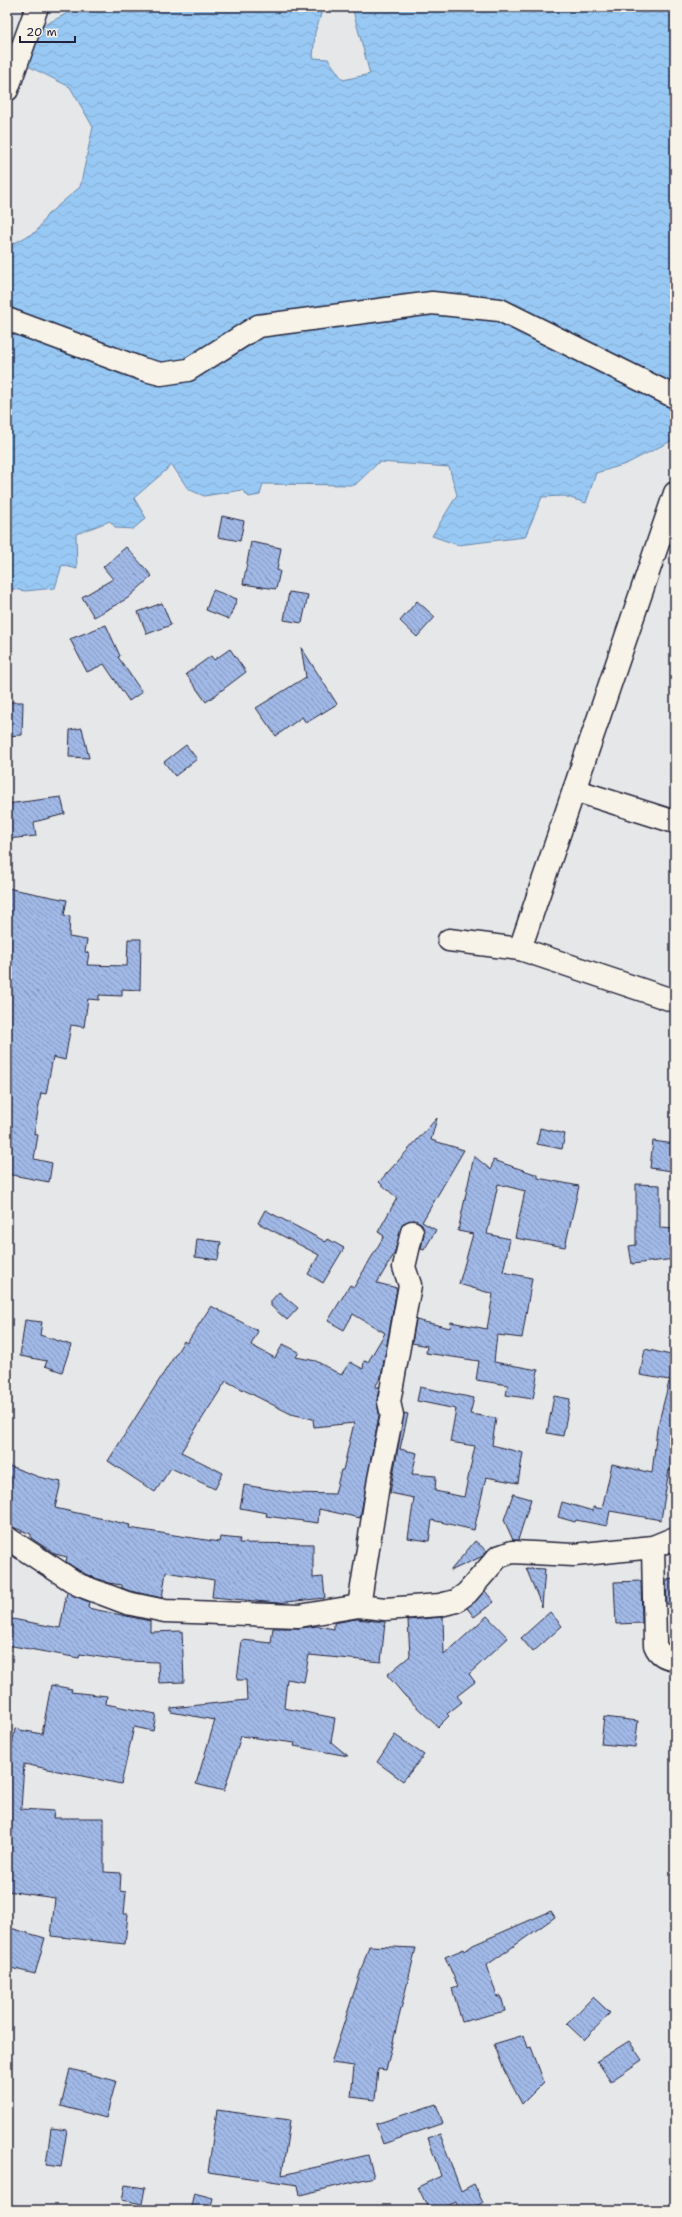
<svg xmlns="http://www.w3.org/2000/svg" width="682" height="2217" font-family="'Shantell Sans',sans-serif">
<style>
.water{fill:url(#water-waves);stroke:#6986aa}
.building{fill:url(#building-back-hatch);stroke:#22223b}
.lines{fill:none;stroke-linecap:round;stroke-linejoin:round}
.minor-casing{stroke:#22223b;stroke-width:25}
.minor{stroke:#f7f3e8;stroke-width:22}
</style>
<defs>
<pattern id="water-waves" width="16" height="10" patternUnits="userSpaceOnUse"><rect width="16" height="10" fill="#98c9f4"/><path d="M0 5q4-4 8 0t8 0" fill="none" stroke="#83acd2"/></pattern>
<pattern id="building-back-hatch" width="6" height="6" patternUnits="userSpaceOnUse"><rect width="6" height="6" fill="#a1b9e7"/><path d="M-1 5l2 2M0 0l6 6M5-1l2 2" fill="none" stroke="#8396bc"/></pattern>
</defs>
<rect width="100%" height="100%" fill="#e6e7e8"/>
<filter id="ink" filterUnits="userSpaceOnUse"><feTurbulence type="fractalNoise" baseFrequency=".025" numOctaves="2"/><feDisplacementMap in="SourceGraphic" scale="8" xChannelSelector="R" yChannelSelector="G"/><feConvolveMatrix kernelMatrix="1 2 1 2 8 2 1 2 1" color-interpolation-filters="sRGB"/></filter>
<g filter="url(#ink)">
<!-- water -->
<path class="water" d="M79,7H320L321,15L315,32L313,58L328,59L343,80L370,74L352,7H675V439L626,464L596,473L586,503L564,496L542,497L525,537L458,545L432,536L457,495L449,467L379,462L355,485L263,484L260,495L249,497L242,490L204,496L188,489L172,465L134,498L146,518L133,529L116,528L110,521L76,534L77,569L62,565L55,588L25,591L7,588V247L37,231L47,215L80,187L93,127L70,87L24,64L35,30Z"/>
<!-- building -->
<g class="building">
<path d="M222,516L244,521L240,541L218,537Z"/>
<path d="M251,542L281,548L277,570L280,571L276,589L243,584Z"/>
<path d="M126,547L152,576L128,598L94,617L82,597L113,579L103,567Z"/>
<path d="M213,590L237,599L229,619L206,610Z"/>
<path d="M289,592L308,595L302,623L284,620Z"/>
<path d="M417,601L435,617L417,637L400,621Z"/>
<path d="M162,603L171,625L147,634L138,612Z"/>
<path d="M106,625L120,656L118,657L142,692L129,701L104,664L87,672L70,639Z"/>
<path d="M301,647L337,704L306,723L302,717L276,736L256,708L306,677Z"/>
<path d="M230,649L246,672L206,702L186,674L211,656L214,660Z"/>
<path d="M9,702H23L22,735L7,736Z"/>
<path d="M82,728L89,758L69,757L70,730Z"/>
<path d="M186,745L197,759L175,776L164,762Z"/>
<path d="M61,797L65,814L34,822L36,836L7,839V804Z"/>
<path d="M7,888L67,900L64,915L70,916L69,937L87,940L85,952L89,953L87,965L127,966L128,939H141L140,990L122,989V996L99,995V1000L88,999L84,1027L71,1025L65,1060L53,1057L46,1094L41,1093L34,1134L38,1135L34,1159L52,1163L49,1182L7,1174Z"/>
<path d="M437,1118L431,1140L464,1150L422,1222L436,1230L424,1250L421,1249L424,1234L421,1223L414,1220L403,1223L394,1254L377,1283L397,1288L381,1377L375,1387H379L377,1400L379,1415L360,1518L319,1509L318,1523L266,1516L267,1513L240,1508L244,1485L293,1493L335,1494L341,1470H343L354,1423L314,1427L313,1419L291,1414L226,1381L181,1452L223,1473L215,1489L171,1468L155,1492L108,1461L184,1341L187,1343L211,1306L258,1331L251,1345L275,1358L283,1344L299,1352L296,1357L316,1361L341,1375L350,1362L363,1369L364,1361L368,1362L385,1333L353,1314L344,1330L328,1321L350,1285L354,1287L384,1236L378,1232L397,1198L379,1182Z"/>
<path d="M540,1128L565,1134L562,1149L537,1144Z"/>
<path d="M653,1141L675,1144L672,1171L650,1168Z"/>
<path d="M474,1156L491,1170L493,1160L538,1175V1178L579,1186L565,1247L515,1238L525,1191L498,1184L487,1234L510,1239L503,1272L532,1278L522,1338L497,1335L494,1362L538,1370L533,1399L506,1395L508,1385L476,1380L479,1361L426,1353L427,1346L412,1343L416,1320L450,1328L451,1322L487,1329L493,1294L459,1284L473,1234L458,1231Z"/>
<path d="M636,1184L660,1185V1228L675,1229V1259L632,1264L629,1246L636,1245Z"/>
<path d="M265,1210L326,1242L328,1239L344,1248L323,1283L308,1274L319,1255L258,1223Z"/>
<path d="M197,1239L221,1242L218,1260L195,1257Z"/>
<path d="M279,1292L298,1308L287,1320L271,1306V1301Z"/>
<path d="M25,1320L42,1322L40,1335L71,1345L62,1372L45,1366L47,1361L20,1356Z"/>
<path d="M645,1349L675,1356V1381L640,1375Z"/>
<path d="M669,1382L675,1383V1471L669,1470L661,1520L610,1511L607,1526L576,1520L575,1522L558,1517L562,1502L593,1511V1507L602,1509L612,1464L652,1473L657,1429Z"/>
<path d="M420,1387L474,1398L470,1414L496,1418L492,1445L523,1453L518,1483L486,1477L474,1530L432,1520L429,1541L408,1538L414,1498L390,1493L404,1413L408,1414L400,1449L417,1453L412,1474L436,1476L435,1491L464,1497L475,1446L450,1442L456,1409L417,1401Z"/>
<path d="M554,1396L570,1399L563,1436L547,1433Z"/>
<path d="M7,1465L39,1477L61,1482L55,1508L130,1525L129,1528L219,1542L220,1537L240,1539L239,1543L313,1544V1578L323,1577L325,1598L277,1603L212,1597L214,1580L166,1572L162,1598L130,1591L122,1588V1585L108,1583L85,1574L66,1562L67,1557L55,1554L31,1538V1534L7,1525Z"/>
<path d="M513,1494L531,1499L518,1540H513L504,1520Z"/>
<path d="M475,1541L487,1551L483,1556L450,1571Z"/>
<path d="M526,1568L545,1569L542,1607Z"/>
<path d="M675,1579V1605L667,1604L666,1580Z"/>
<path d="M641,1581L642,1623L616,1624L614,1582Z"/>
<path d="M485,1591L494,1602L474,1617L467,1608Z"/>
<path d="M67,1592L89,1602L88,1608L150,1621V1632L182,1631L184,1682L159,1683L158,1662L127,1661L80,1654L79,1658L7,1645V1618L60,1628Z"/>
<path d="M550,1612L562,1626L533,1652L521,1638Z"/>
<path d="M487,1616L508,1638L469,1674L475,1682L457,1696L462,1702L447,1714L449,1716L438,1727L405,1696L387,1675L410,1656L408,1620L443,1617L444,1655Z"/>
<path d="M356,1619L385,1622L381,1662L309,1655L304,1682L287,1679L284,1708L335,1718L331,1742L348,1756L294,1746L295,1743L241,1736L224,1791L196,1784L215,1720L171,1712V1708L247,1700L246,1680H237L242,1640L271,1643L273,1628H299L318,1626L334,1629V1623Z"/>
<path d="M51,1685L72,1689L71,1692L107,1696L106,1704L156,1714L153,1731L134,1727L121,1784L24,1764L21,1809L54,1811L53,1818H104V1872L121,1873L120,1891L126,1892L124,1914H128L125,1944L51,1936L55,1898L7,1891V1771L15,1729L42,1734Z"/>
<path d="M604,1717L638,1721L635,1747L601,1744Z"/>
<path d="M395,1735L424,1755L403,1781L377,1762Z"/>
<path d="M551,1911L555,1917L487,1965L497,1997L501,1996L505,2011L462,2022L452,1988L458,1986L445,1957L464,1949L465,1951L473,1945Z"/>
<path d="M7,1927L45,1938L35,1974L7,1967Z"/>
<path d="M369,1946L416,1948L386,2070L378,2069L375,2100L351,2097L354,2066L331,2063Z"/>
<path d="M593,1997L610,2013L584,2040L567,2024Z"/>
<path d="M524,2035L528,2048L531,2047L544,2082L522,2104L504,2070L494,2044Z"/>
<path d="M629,2041L642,2060L611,2081L597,2061Z"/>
<path d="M70,2069L116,2081L106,2118L61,2106Z"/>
<path d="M436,2104L443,2123L383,2144L376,2124Z"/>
<path d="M217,2110L290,2120L282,2175L368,2155L374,2177L300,2195L298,2185L208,2172Z"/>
<path d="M51,2128L67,2130L61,2167L46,2165Z"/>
<path d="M440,2134L461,2191L474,2184L483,2203L468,2210H460L456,2202L438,2210H429L418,2187L441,2176L428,2138Z"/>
<path d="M125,2185L145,2188L142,2204L122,2200Z"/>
<path d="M194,2193L213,2198L210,2210H190Z"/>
</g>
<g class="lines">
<!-- minor casing -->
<g class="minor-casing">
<g id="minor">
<path d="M7,90L37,7"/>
<path d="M7,319L142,369L161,374L188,370L258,326L432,303L500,310L675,397"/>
<path d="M574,790L675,822"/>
<path d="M449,940L520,949L675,1001"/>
<path d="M520,949L675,493"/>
<path d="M7,1538L79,1585L127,1603L165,1611L299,1616L359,1606L385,1609L440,1605L456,1601L467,1593L498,1557L512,1552L574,1555L653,1547L675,1538"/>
<path d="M653,1547L655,1645C659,1655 665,1657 675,1659"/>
<path d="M359,1606L379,1479L392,1415L389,1402L410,1285L404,1267L412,1232"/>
</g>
</g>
<!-- minor -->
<use href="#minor" class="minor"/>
</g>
</g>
<!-- margin -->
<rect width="682" height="2217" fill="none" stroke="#f7f3e8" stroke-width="24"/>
<rect x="12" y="12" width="658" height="2193" fill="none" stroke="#22223b" stroke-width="1.5" filter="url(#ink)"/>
<!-- scale -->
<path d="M20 36v6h55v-6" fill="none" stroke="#22223b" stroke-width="2"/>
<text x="26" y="36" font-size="12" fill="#22223b" stroke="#f7f3e8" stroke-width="3" paint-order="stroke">20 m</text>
</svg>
